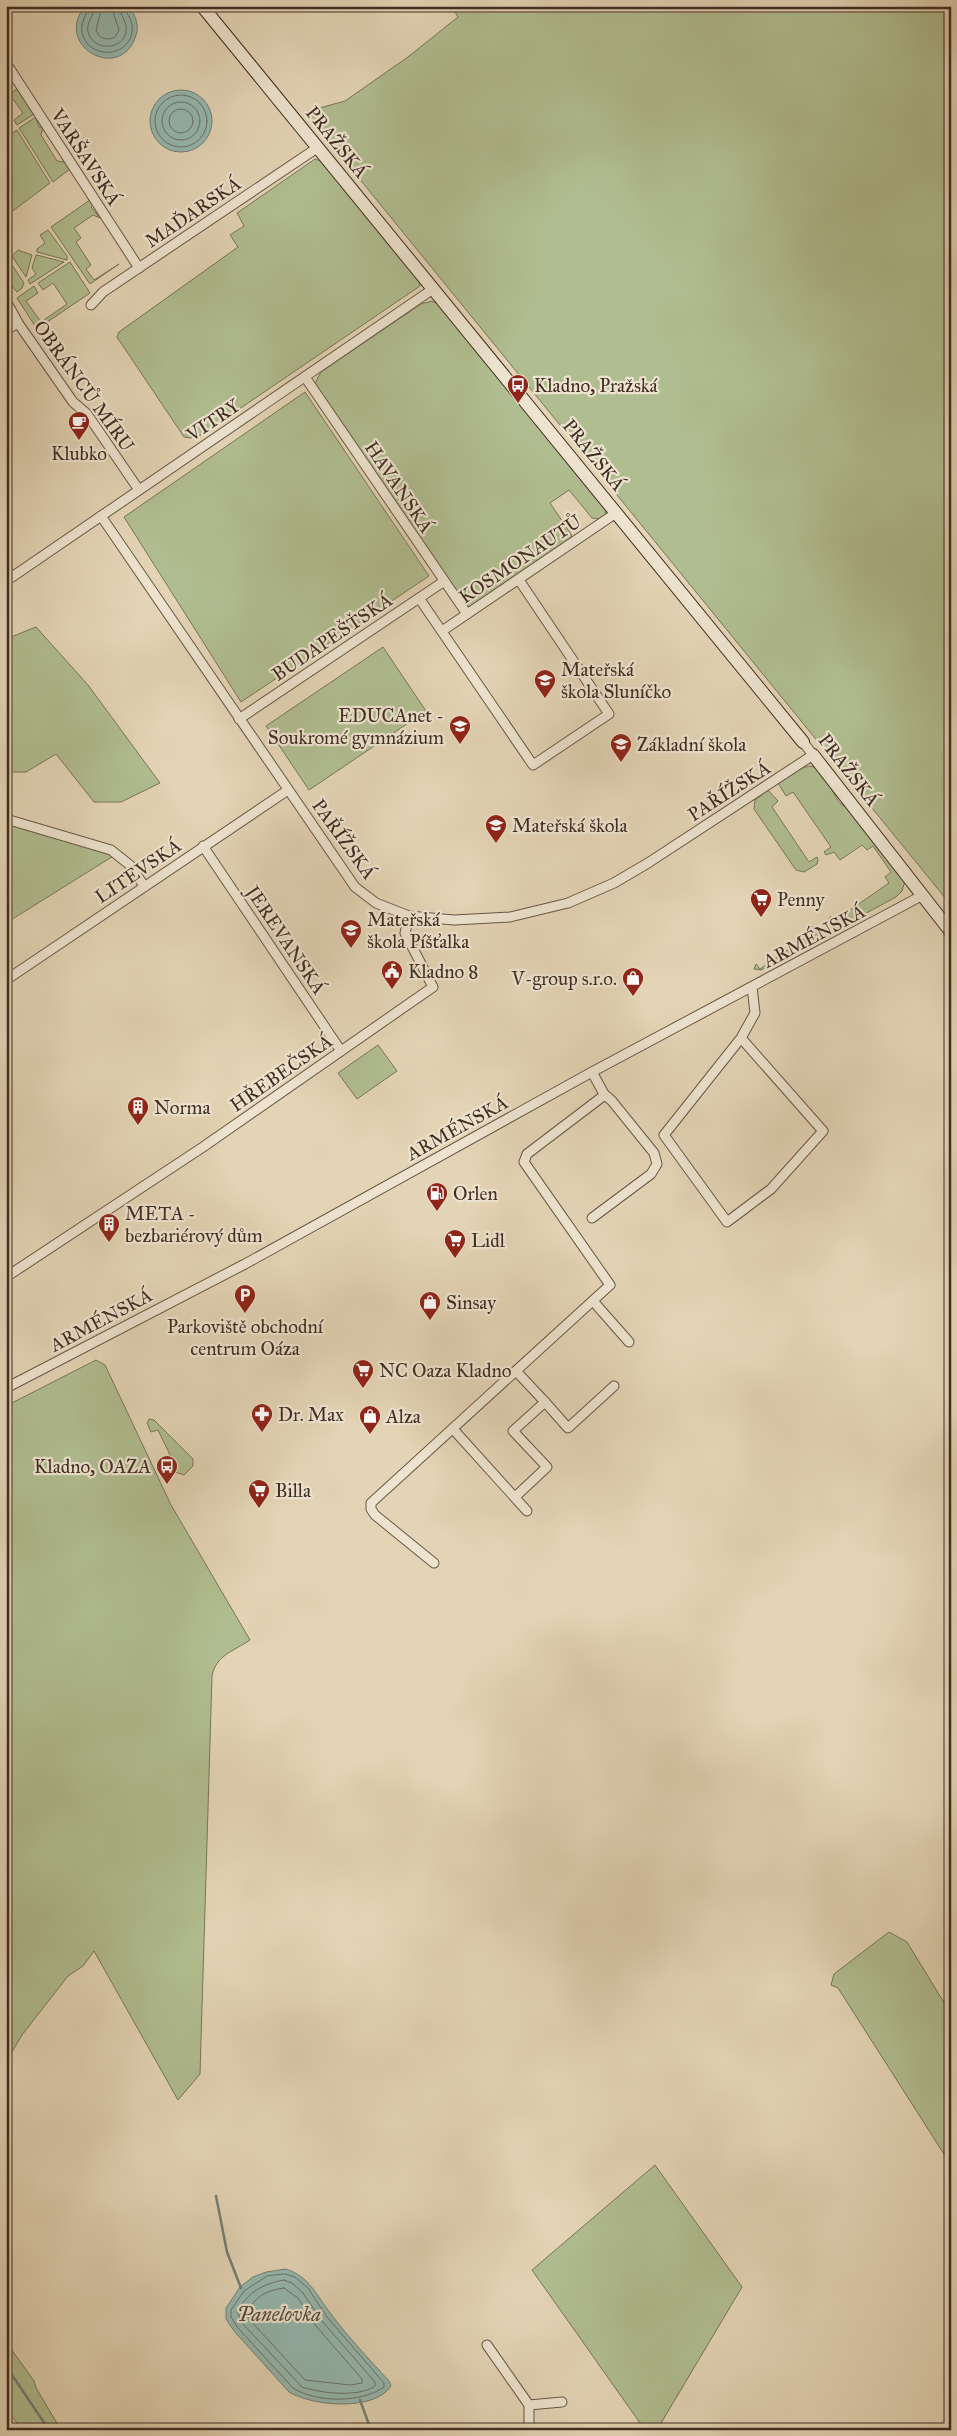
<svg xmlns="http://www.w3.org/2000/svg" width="957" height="2436" font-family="'IM FELL Great Primer',serif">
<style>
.green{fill:#b0bd90;stroke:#787559}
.water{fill:#95b8af;stroke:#738077}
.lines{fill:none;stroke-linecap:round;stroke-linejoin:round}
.shore{stroke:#6a7268;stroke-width:1}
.stream{stroke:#738077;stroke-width:2.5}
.street-casing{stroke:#695747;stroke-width:11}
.secondary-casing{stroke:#402d22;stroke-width:14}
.street{stroke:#ede3cf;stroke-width:9}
.secondary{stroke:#ede3cf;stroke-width:12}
.labels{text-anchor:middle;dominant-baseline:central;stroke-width:4.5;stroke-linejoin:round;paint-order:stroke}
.street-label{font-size:19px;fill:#402d22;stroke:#ede3cf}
.poi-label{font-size:19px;fill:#402d22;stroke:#ede3cf;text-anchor:start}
.water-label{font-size:20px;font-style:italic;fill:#51493e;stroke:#ede3cf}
</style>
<rect width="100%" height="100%" fill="#e3d4b5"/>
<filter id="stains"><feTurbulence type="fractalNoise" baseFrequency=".004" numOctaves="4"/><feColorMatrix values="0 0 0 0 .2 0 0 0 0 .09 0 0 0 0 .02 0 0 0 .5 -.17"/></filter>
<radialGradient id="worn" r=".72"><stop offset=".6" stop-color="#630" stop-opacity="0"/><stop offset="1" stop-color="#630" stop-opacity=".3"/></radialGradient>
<!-- green -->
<g class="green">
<path d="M452,6H951V905L305,112L345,101L408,57L458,17Z"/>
<path d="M18,88L34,114L17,125L14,120L23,113L13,99L6,104V97Z"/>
<path d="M36,117L39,127H43L41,135L57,161L65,162L70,169L53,182L19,128Z"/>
<path d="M17,130L50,183L6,216V137Z"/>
<path d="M315,159L323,162L419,281L420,286L201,435L191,438L184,437L117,337L119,332L238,247L230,235L244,226L237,213Z"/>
<path d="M90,200L93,205L91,207L100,218L93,215L74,228L81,238L76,242L91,265L86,269L94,280L119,264L90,284L51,227Z"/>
<path d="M48,230L67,256V260L37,252V249L45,243L40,235Z"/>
<path d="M18,250L32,255L26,277L12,256Z"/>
<path d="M36,255H37L64,262L30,284L28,280L36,274L32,268Z"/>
<path d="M6,256L24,283L22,288L17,292L6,279Z"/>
<path d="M70,262L90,293L37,329L17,298L34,286L38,293L26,301L41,322L67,304L53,283L43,290L38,283Z"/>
<path d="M432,301L438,304L603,504L606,511L603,519L592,518L569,490L550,503L571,534L572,539L473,607H467L461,602L318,392L315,383L321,372L421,304Z"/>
<path d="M305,392L429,576L241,702L124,517Z"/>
<path d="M36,627L88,685L160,783L121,802H94L56,754L26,772H6V639Z"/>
<path d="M383,647L426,711L309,790L266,726Z"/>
<path d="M809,766C829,768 830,792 840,803C845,807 851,810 856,815C874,833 889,859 905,881L902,891L896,897L837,929L830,925L828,920L831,916L834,921L889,883L885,877L891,872L873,846L867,850L862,845L840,860L834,852L826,855L824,852L831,847L793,792L786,796L778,783L802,768Z"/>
<path d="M768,790L778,801L772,807L809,862L817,857L818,860L817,864L804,872L796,870L754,809L755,800Z"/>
<path d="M6,823L115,855L6,923Z"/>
<path d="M811,926L815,927L819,933L817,940L761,970L754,969L756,964L760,969L814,932Z"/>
<path d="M378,1045L397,1071L357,1099L338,1073Z"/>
<path d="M96,1360L105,1365L171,1505L250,1640C234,1651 216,1655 212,1676L200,2074L178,2100L94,1951L83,1966L68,1976L22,2035L6,2062V1406Z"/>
<path d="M149,1419L154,1420L193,1459V1466L184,1475L175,1472L170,1462L173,1461L158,1430L151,1432L147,1423Z"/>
<path d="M889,1932L907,1942L951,2014V2165L838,1988L831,1985L834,1974Z"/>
<path d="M655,2165L742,2287L657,2430H645L532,2270Z"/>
<path d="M6,2342L34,2381L36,2388L61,2430H23L6,2410Z"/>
</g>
<!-- water -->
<g class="water">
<path d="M85,6H129C136,16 140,27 135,38C119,82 53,46 85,6Z"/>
<circle cx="181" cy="121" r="31"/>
<path d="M286,2269C310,2277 316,2295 331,2314C348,2337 369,2359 389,2381L391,2386C374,2412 312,2406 289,2392L234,2331L226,2319V2308L240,2287L253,2277L266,2272Z"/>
</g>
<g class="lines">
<!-- shore -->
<g class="shore">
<path d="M88,6C87,16 80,22 82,32C87,59 128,59 132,32C134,21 126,15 125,6"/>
<path d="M95,6C94,16 86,22 88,32C93,51 122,51 126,32C128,22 120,16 119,6"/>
<path d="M102,6L96,30C99,39 107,41 115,37L119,30L111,6"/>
<circle cx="181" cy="121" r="26"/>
<circle cx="181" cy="121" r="19"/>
<circle cx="181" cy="121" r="12"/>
<path d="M285,2274L295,2277L308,2288L327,2317L384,2383V2387C362,2403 316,2403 293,2388L238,2328L231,2317V2310L244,2291L267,2276Z"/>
<path d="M284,2280L292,2283L303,2293L322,2321L375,2382V2386C357,2398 321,2393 302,2387L243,2324L237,2311C249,2292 262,2284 284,2280Z"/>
<path d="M284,2288L298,2298L316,2326L362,2379V2383L350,2385L305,2380L249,2319L246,2312C256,2297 266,2290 284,2288Z"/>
</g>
<!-- stream -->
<g class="stream">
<path d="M216,2196L227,2252L241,2288"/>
<path d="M6,2366L49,2430"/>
<path d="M360,2400L371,2430"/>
</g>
<!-- street casing -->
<g class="street-casing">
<g id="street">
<path d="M6,63L139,268"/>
<path d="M6,301L18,323L73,402L87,414L139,490"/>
<path d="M91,305L103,292L317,148"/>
<path d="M6,330L18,323"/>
<path d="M305,377L467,614"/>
<path d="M101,516L355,887L376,903L409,916L454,920L510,917L568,903L614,883L648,863L813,755L803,742"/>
<path d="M6,569L12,577L433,289"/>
<path d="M419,598L533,765L609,714L519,580"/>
<path d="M442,631L616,513"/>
<path d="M239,719L443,582"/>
<path d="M6,819L111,850L131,866L144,886"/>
<path d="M203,846L341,1051"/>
<path d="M6,980L288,790"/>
<path d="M741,1038L823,1131L771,1189L727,1222L664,1135L741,1038L755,1013L752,987"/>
<path d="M592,1218L651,1174L657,1164L654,1153L612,1101L604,1094"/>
<path d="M6,1277L203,1147L433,987L405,933L409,916"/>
<path d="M593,1301L629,1342"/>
<path d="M6,1388L245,1264L592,1072L923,895"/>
<path d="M545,1402L568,1428L614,1386"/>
<path d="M453,1429L527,1511"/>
<path d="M515,1497L547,1467L513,1431L545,1402L516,1371"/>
<path d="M434,1563L375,1515L371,1509V1503L610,1285L524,1162L527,1154L602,1097L604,1094L592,1072"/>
<path d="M487,2345L529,2405V2430"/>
<path d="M529,2405L562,2402"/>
</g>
</g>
<!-- secondary casing -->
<g class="secondary-casing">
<g id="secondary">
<path d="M202,6L803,742"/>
<path d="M813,755L951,932"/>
</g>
</g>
<!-- street -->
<use href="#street" class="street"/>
<!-- secondary -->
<use href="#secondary" class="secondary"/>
</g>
<!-- icons -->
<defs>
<g id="bus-pin" transform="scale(1.125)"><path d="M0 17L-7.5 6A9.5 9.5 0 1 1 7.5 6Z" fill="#8f2418" stroke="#ede3cf"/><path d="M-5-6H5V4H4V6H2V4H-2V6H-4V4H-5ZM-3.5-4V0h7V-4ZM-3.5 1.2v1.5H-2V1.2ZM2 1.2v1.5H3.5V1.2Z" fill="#fff"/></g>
<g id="cafe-pin" transform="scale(1.125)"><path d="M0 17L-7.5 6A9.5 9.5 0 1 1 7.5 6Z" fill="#8f2418" stroke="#ede3cf"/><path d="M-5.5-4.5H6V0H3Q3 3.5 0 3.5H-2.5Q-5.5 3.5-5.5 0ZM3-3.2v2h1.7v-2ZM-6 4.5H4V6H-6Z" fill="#fff"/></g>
<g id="school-pin" transform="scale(1.125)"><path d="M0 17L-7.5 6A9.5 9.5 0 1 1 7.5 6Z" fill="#8f2418" stroke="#ede3cf"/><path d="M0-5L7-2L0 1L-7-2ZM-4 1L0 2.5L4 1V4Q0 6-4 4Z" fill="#fff"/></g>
<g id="supermarket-pin" transform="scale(1.125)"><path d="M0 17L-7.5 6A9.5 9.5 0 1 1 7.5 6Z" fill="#8f2418" stroke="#ede3cf"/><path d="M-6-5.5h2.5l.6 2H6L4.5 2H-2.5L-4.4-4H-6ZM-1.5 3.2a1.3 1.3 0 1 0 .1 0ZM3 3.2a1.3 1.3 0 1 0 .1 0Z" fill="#fff"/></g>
<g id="civic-pin" transform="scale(1.125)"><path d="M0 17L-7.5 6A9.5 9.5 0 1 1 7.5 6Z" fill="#8f2418" stroke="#ede3cf"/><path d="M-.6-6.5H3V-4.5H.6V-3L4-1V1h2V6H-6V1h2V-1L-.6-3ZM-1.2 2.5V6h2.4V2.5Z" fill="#fff"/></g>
<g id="shop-pin" transform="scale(1.125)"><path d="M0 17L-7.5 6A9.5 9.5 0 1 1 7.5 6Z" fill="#8f2418" stroke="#ede3cf"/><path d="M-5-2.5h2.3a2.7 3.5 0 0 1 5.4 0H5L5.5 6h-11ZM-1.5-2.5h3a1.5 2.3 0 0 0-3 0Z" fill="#fff"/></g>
<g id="building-pin" transform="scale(1.125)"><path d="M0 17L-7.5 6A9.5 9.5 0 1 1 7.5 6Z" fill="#8f2418" stroke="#ede3cf"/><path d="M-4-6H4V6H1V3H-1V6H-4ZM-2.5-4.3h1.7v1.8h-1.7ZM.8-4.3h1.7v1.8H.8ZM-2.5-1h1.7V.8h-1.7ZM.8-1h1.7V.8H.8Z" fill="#fff"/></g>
<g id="fuel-pin" transform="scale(1.125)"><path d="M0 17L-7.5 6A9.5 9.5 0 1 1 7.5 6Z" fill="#8f2418" stroke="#ede3cf"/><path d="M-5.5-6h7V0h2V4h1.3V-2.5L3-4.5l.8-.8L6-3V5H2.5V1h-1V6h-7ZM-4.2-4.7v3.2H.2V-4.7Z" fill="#fff"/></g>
<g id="parking-pin" transform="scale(1.125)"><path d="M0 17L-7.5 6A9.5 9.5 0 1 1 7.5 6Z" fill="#8f2418" stroke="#ede3cf"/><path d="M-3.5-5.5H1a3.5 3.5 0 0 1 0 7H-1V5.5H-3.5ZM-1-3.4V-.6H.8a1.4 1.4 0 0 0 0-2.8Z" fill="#fff"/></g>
<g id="pharmacy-pin" transform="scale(1.125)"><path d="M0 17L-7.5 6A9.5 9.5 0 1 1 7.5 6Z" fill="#8f2418" stroke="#ede3cf"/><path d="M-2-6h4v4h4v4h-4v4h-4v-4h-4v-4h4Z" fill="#fff"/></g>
</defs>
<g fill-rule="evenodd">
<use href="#bus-pin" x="518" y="385"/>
<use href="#cafe-pin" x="79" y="422"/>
<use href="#school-pin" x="545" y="680"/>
<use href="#school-pin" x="460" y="726"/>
<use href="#school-pin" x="621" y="744"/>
<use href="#school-pin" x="496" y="825"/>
<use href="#supermarket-pin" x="761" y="899"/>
<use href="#school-pin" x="351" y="930"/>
<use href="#civic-pin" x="392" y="971"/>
<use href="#shop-pin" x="633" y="978"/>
<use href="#building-pin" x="138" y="1107"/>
<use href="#fuel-pin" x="437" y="1193"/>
<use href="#building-pin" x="109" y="1224"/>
<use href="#supermarket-pin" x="455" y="1240"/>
<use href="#parking-pin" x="245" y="1295"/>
<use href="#shop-pin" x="430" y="1302"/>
<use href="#supermarket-pin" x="363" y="1370"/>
<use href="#pharmacy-pin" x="262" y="1414"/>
<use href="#shop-pin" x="370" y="1416"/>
<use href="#bus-pin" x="167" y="1466"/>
<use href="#supermarket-pin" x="259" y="1490"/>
</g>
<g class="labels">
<!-- street labels -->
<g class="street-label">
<text transform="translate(337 142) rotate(51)">PRAŽSKÁ</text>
<text transform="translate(86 157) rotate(57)">VARŠAVSKÁ</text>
<text transform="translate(193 212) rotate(-34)">MAĎARSKÁ</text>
<text transform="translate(84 386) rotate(54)">OBRÁNCŮ MÍRU</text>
<text transform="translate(213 420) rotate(-34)">VITRY</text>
<text transform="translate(594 455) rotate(51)">PRAŽSKÁ</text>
<text transform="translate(399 487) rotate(56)">HAVANSKÁ</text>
<text transform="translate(520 559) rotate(-34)">KOSMONAUTŮ</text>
<text transform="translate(332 637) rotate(-34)">BUDAPEŠŤSKÁ</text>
<text transform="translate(849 770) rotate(52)">PRAŽSKÁ</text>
<text transform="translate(729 791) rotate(-33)">PAŘÍŽSKÁ</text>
<text transform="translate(344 839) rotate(54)">PAŘÍŽSKÁ</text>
<text transform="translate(138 871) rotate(-34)">LITEVSKÁ</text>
<text transform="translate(814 936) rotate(-28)">ARMÉNSKÁ</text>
<text transform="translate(286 940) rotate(56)">JEREVANSKÁ</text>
<text transform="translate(281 1073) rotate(-35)">HŘEBEČSKÁ</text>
<text transform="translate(457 1128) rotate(-29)">ARMÉNSKÁ</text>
<text transform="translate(101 1320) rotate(-28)">ARMÉNSKÁ</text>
</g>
<!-- poi labels -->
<g class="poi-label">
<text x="534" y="385">Kladno, Pražská</text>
<text x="79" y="453" text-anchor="middle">Klubko</text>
<text x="561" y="669">Mateřská<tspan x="561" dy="22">škola Sluníčko</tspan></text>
<text x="444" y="715" text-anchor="end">EDUCAnet -<tspan x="444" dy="22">Soukromé gymnázium</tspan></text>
<text x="637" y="744">Základní škola</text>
<text x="512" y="825">Mateřská škola</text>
<text x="777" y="899">Penny</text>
<text x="367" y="919">Mateřská<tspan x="367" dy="22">škola Píšťalka</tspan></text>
<text x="408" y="971">Kladno 8</text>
<text x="617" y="978" text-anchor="end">V-group s.r.o.</text>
<text x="154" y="1107">Norma</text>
<text x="453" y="1193">Orlen</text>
<text x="125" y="1213">META -<tspan x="125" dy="22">bezbariérový dům</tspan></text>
<text x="471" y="1240">Lidl</text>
<text x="446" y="1302">Sinsay</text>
<text x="245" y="1326" text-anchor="middle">Parkoviště obchodní<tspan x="245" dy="22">centrum Oáza</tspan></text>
<text x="379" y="1370">NC Oaza Kladno</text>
<text x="278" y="1414">Dr. Max</text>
<text x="386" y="1416">Alza</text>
<text x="151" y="1466" text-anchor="end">Kladno, OAZA</text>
<text x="275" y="1490">Billa</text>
</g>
<!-- water labels -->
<g class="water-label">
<text x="279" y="2314">Panelovka</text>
</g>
</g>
<!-- margin -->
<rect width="957" height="2436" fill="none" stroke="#e3d4b5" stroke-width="25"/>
<rect x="8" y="8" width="942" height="2421" fill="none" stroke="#402d22" stroke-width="2.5"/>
<rect x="12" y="12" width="932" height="2411" fill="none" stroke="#402d22"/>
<rect width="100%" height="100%" filter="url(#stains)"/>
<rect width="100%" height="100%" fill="url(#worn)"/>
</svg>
